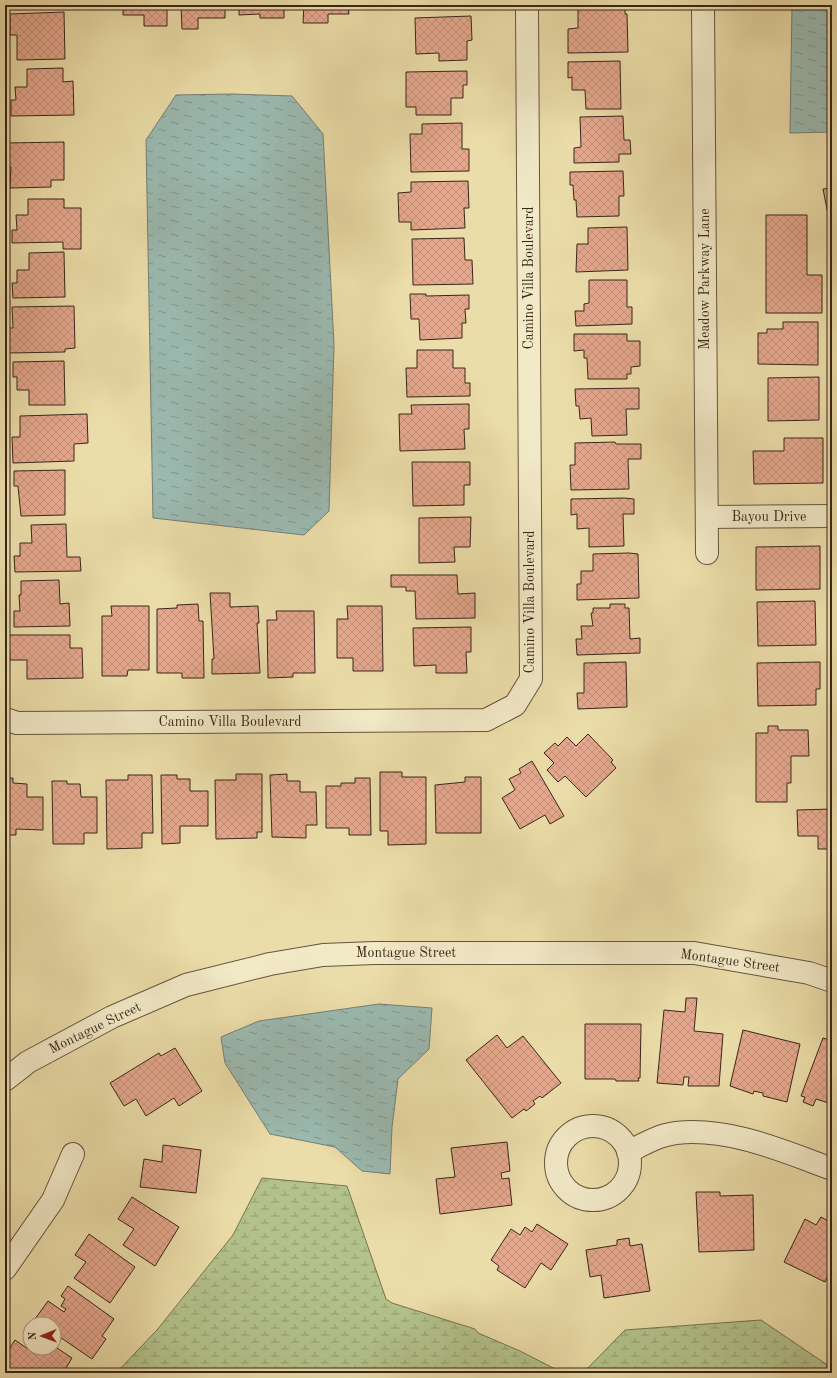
<svg xmlns="http://www.w3.org/2000/svg" width="837" height="1378" font-family="'Old Standard TT',serif">
<style>
.wetland{fill:url(#wetland-marsh);stroke:#767452}
.water{fill:url(#water-ripples);stroke:#747f75}
.building{fill:url(#building-cross-hatch);stroke:#39261a}
.lines{fill:none;stroke-linecap:round;stroke-linejoin:round}
.street-casing{stroke:#66543e;stroke-width:24}
.street{stroke:#f2e9c7;stroke-width:22}
.labels{text-anchor:middle;dominant-baseline:central;stroke-width:3;stroke-linejoin:round;paint-order:stroke}
.street-label{font-size:14px;fill:#39261a;stroke:#f2e9c7}
</style>
<defs>
<pattern id="wetland-marsh" width="20" height="14" patternUnits="userSpaceOnUse"><rect width="20" height="14" fill="#b3c28b"/><path d="M1 5h8M5 5V1M11 12h8M15 12V8" fill="none" stroke="#939d71"/></pattern>
<pattern id="water-ripples" width="26" height="14" patternUnits="userSpaceOnUse"><rect width="26" height="14" fill="#9bbab1"/><path d="M2 4q2-2 4 0t4 0M15 11q2-2 4 0t4 0" fill="none" stroke="#7f978f"/></pattern>
<pattern id="building-cross-hatch" width="8" height="8" patternUnits="userSpaceOnUse"><rect width="8" height="8" fill="#e5a88e"/><path d="M0 0l8 8M0 8l8-8" fill="none" stroke="#c5907a"/></pattern>
</defs>
<rect width="100%" height="100%" fill="#ebdda9"/>
<filter id="stains"><feTurbulence type="fractalNoise" baseFrequency=".005" numOctaves="4"/><feColorMatrix values="0 0 0 0 .2 0 0 0 0 .09 0 0 0 0 .02 0 0 0 .5 -.17"/></filter>
<radialGradient id="worn" r=".72"><stop offset=".6" stop-color="#630" stop-opacity="0"/><stop offset="1" stop-color="#630" stop-opacity=".3"/></radialGradient>
<!-- wetland -->
<g class="wetland">
<path d="M262,1178L347,1186L386,1299L392,1303L475,1329L478,1333L520,1351L563,1373H116L157,1330L233,1235Z"/>
<path d="M761,1320L826,1364L829,1373H583L625,1330Z"/>
</g>
<!-- water -->
<g class="water">
<path d="M792,5H832V132L790,133Z"/>
<path d="M232,94L292,96L323,134L334,345L329,511L304,535L153,518L146,140L176,95Z"/>
<path d="M379,1004L432,1008L429,1049L398,1079L392,1127L390,1174L362,1171L335,1147L270,1134L225,1063L221,1037L259,1021Z"/>
</g>
<!-- building -->
<g class="building">
<path d="M123,5H167V26H144V15H123Z"/>
<path d="M181,5H225V18H198V29H182Z"/>
<path d="M239,5H284V18H260V14L239,15Z"/>
<path d="M304,5H348L349,14H328V23H303Z"/>
<path d="M420,5H472V8L420,9Z"/>
<path d="M615,5V8L625,7V14H627L628,52L568,53V29L578,28V6Z"/>
<path d="M64,12L65,59L17,60V35H10V14Z"/>
<path d="M471,16L472,40L467,41V60L439,61V53L416,54L415,18Z"/>
<path d="M620,61L621,109H586L585,90H572V77L568,78V62Z"/>
<path d="M63,68V82L73,81L74,115L11,116V100H16L15,87H27V69Z"/>
<path d="M467,71V85H463V98H451V115H416V107H406V72Z"/>
<path d="M623,116L624,140H630L631,154H619V162L574,163V148L581,147L580,117Z"/>
<path d="M462,123V149H469V171L411,172L410,134H422V124Z"/>
<path d="M64,142V180H51V187L10,188L11,167H7L6,143Z"/>
<path d="M623,171L624,196H619V216L577,217L576,200H574L573,185H570V172Z"/>
<path d="M468,181L469,208H464L465,228L411,230V222H399L398,193L411,192V182Z"/>
<path d="M832,188V235L823,189Z"/>
<path d="M28,199H64V208H81V249H63V242L12,243V230H17L16,215H28Z"/>
<path d="M766,215H807V275H822V313H766Z"/>
<path d="M627,227L628,270L576,272L577,244H588V228Z"/>
<path d="M464,238L465,260H472L473,284L413,285L412,239Z"/>
<path d="M64,252L65,297L13,298L12,283H17V270H29V253Z"/>
<path d="M589,280H627V307H632V324L576,326L575,311H584V304L589,303Z"/>
<path d="M410,294H426V296L469,295V309H465L466,323H462V338L420,340L419,319H411Z"/>
<path d="M74,306L75,348L65,349V352L8,353V328H13L12,307Z"/>
<path d="M783,322H818V365L758,364V333H767V329H783Z"/>
<path d="M574,334H627V341H640V366L631,367V374H627V379H588L587,358H584V350L574,351Z"/>
<path d="M417,350H453V368H465V383H470V396L407,397L406,368H417Z"/>
<path d="M64,361L65,405H29V390H17V377H13V362Z"/>
<path d="M819,377V420L768,421V378Z"/>
<path d="M639,388V409H626L627,435L592,436L591,418L580,419L579,406H576L575,389Z"/>
<path d="M469,404V429H464L465,449L400,451L399,414H412L411,405Z"/>
<path d="M87,414L88,443L74,444V461L13,463L12,437H20V416Z"/>
<path d="M784,438H823V483L754,484L753,451H784Z"/>
<path d="M615,442L616,444H641V459H628L629,489L571,490L570,465H575V443Z"/>
<path d="M412,462H470V485H464V505L413,506Z"/>
<path d="M65,470V515L21,516L18,486H14V471Z"/>
<path d="M624,498L634,499V514H623L624,546L589,547V528L577,529V514L571,515V499Z"/>
<path d="M471,517L470,547H454L455,562L419,563V518Z"/>
<path d="M66,524L67,557H80L81,571L15,572L14,556H20V543H32L31,525Z"/>
<path d="M820,546V589L756,590V547Z"/>
<path d="M629,553L638,554L639,598L577,600V584H581V571H593V554Z"/>
<path d="M391,575H457L458,594L475,593V618L416,619L415,591H406V587H391Z"/>
<path d="M59,580L60,604L69,603L70,626L14,627V611H20L19,595H21V581Z"/>
<path d="M210,593H230V607L258,606L259,623H257L260,673L212,674V659H214Z"/>
<path d="M815,601L816,645L758,646L757,602Z"/>
<path d="M198,604L199,621H203L204,678H182V673H157V609L177,608V605Z"/>
<path d="M610,604H625V608H629L630,639L640,638V653L577,655L576,639H582L581,626H593L591,613H593V608H610Z"/>
<path d="M111,606H149V670H128L127,676H102V616H112Z"/>
<path d="M347,606H382L383,671H353V658H337V619H348Z"/>
<path d="M276,611H314L315,673H293V677L268,678L267,620H277Z"/>
<path d="M471,627V652H466L467,673H436V665L414,666L413,628Z"/>
<path d="M9,635H70V648H82L83,678L27,679V660H10Z"/>
<path d="M626,662L627,707L578,709L577,693H584V663Z"/>
<path d="M820,662V689H816V705L758,706L757,663Z"/>
<path d="M768,726H778V730H808L809,756H791V783H787V802H756V733H768Z"/>
<path d="M588,734L613,760L611,762L616,768L586,797L565,776L558,782L547,770L554,763L544,753L555,743L558,746L567,737L576,746Z"/>
<path d="M532,761L564,816L550,824L545,815L520,829L502,798L515,790L509,779L521,773L519,769Z"/>
<path d="M380,772H402V777H426V844L388,845V831H380Z"/>
<path d="M236,774H262V832H257V838L216,839L215,780H236Z"/>
<path d="M287,774V781H300V792H316L317,825H306V838L272,837L270,775Z"/>
<path d="M128,775H152L153,833H142V848L107,849L106,780H128Z"/>
<path d="M161,775H177V779H190V791H208V826H180V843L162,844Z"/>
<path d="M465,777H481V833H436L435,785L465,782Z"/>
<path d="M5,778H13V783L27,784V797H43V830L16,829V835H5Z"/>
<path d="M355,778H370L371,835H349V828H326V786H341V783H355Z"/>
<path d="M52,781H67V784H80L81,797H97V833H84V844H53Z"/>
<path d="M832,809V849H818V836H798L797,810Z"/>
<path d="M686,998H697L694,1031L723,1034L719,1086H688L689,1077H684L683,1085L657,1083L664,1010L685,1012Z"/>
<path d="M585,1024H641L640,1078H638L639,1081H616L615,1079H585Z"/>
<path d="M743,1030L800,1044L787,1102L763,1096V1093L754,1091L753,1094L730,1086Z"/>
<path d="M497,1035L507,1048L523,1036L561,1083L542,1098L540,1096L533,1101L535,1104L526,1111L524,1109L512,1118L466,1060Z"/>
<path d="M823,1038L832,1041V1104L816,1099L813,1106L803,1102L805,1097L801,1096Z"/>
<path d="M175,1048L202,1091L179,1106L174,1098L146,1116L136,1099L124,1106L110,1083L159,1053L161,1056Z"/>
<path d="M507,1142L510,1171L501,1173L502,1179L509,1178L512,1205L440,1214L436,1179L455,1177L451,1148Z"/>
<path d="M163,1145L201,1150L196,1193L140,1187L144,1159L162,1162Z"/>
<path d="M696,1192H720V1196L753,1195L754,1250L699,1252Z"/>
<path d="M132,1197L179,1227L155,1266L123,1245L134,1229L118,1219Z"/>
<path d="M821,1217L832,1223V1268L825,1282L784,1262L805,1219L816,1225Z"/>
<path d="M537,1224L568,1244L551,1270L541,1263L525,1288L497,1270L499,1266L491,1260L511,1229L520,1235L525,1227L532,1232Z"/>
<path d="M89,1234L135,1267L110,1303L74,1278L86,1262L75,1255Z"/>
<path d="M629,1238L630,1246L642,1244L650,1291L604,1298L601,1275L590,1277L586,1250L617,1245V1240Z"/>
<path d="M68,1286L114,1319L102,1336L106,1339L92,1359L54,1333V1324H42L35,1319L48,1301L64,1312L66,1309L61,1306L65,1299L61,1296Z"/>
<path d="M15,1340L35,1354L39,1349L37,1348H54V1346L72,1358L63,1373H16L5,1365V1355Z"/>
</g>
<g class="lines">
<!-- street casing -->
<g class="street-casing">
<g id="street">
<path d="M703,5L707,553"/>
<path d="M707,517L832,516"/>
<path d="M5,719L17,723L486,720L515,705L531,679L527,5"/>
<path d="M5,1080L28,1062L112,1017L186,985L270,964L323,955L374,953H694L809,973L832,981"/>
<circle cx="593" cy="1163" r="37"/>
<path d="M628,1152C644,1144 659,1135 676,1133C729,1127 783,1151 832,1169"/>
<path d="M5,1269L53,1200L73,1154"/>
</g>
</g>
<!-- street -->
<use href="#street" class="street"/>
</g>
<g class="labels">
<!-- street labels -->
<g class="street-label">
<text transform="translate(529 278) rotate(-90)">Camino Villa Boulevard</text>
<text transform="translate(705 279) rotate(-90)">Meadow Parkway Lane</text>
<text x="769" y="517">Bayou Drive</text>
<text transform="translate(530 602) rotate(-90)">Camino Villa Boulevard</text>
<text x="230" y="722">Camino Villa Boulevard</text>
<text x="406" y="953">Montague Street</text>
<text transform="translate(730 961) rotate(8)">Montague Street</text>
<text transform="translate(95 1028) rotate(-26)">Montague Street</text>
</g>
</g>
<!-- margin -->
<rect width="837" height="1378" fill="none" stroke="#ebdda9" stroke-width="20"/>
<rect x="6" y="6" width="825" height="1366" fill="none" stroke="#39261a" stroke-width="2"/>
<rect x="10" y="10" width="817" height="1358" fill="none" stroke="#39261a"/>
<!-- north arrow -->
<g transform="translate(42 1336) rotate(269)"><circle r="19" fill="#f2e9c7" stroke="#a89b82"/>
<path d="M0-3L7 15L0 10L-7 15Z" fill="#8f2418"/>
<text y="-6" font-size="11" font-weight="bold" text-anchor="middle" fill="#39261a">N</text>
</g>
<rect width="100%" height="100%" filter="url(#stains)"/>
<rect width="100%" height="100%" fill="url(#worn)"/>
</svg>
